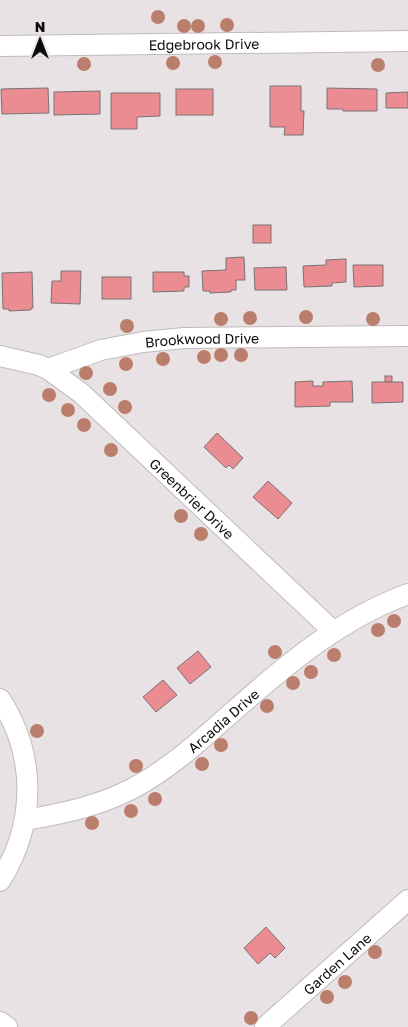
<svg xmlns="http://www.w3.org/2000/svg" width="408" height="1027" font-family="'Golos Text',sans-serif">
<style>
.building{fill:#eb8b92;stroke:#787373}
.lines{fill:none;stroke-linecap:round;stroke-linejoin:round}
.minor-casing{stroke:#c0bbbc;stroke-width:22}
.minor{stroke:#fff;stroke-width:20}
.tree{fill:#bb7e6c}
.labels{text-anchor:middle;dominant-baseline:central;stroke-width:4;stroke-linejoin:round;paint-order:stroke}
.street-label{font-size:14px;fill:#0d0c0c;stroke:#e8e2e4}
</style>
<rect width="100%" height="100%" fill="#e8e2e4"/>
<!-- building -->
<g class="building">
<path d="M270,86H301V111H304L303,135H284L285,127H270Z"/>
<path d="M48,88L49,113L2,114L1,89Z"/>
<path d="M327,88L377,89V111H343V109H327Z"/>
<rect x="176" y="89" width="37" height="26"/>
<path d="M100,91V114L54,115V92Z"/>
<path d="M408,92V108H386V93Z"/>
<path d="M111,93H160V116L137,117V129H111Z"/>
<rect x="253" y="225" width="18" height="18"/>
<path d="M244,257L245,280H236V290H231V292L210,293V291H203L202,271L226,270V258Z"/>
<path d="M346,259V282L332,283V286L304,287L303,266L326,265V260Z"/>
<path d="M353,265H383V286L354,287Z"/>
<path d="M286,267L287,290H255L254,268Z"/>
<path d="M61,271H81L80,304L51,303L52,281H61Z"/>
<path d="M32,272L33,308H31V310L9,311V309H3L2,273Z"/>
<path d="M153,272H184V276H189V287H184V291L153,292Z"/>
<rect x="102" y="277" width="29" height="22"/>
<rect x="385" y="376" width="7" height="6"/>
<path d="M313,381V386H323V382L352,381L353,402H330V406L295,407V382Z"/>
<path d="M372,382H403V402L372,403Z"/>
<path d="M217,433L243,458L233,469L229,465L226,468L204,447Z"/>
<path d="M268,481L292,503L278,519L253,497Z"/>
<path d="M198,651L211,667L190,684L177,668Z"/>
<path d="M163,680L177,695L156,712L143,697Z"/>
<path d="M266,927L285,948L275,958L270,953L258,964L244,948Z"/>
</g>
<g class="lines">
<!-- minor casing -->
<g class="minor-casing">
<g id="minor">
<path id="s1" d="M0,46L408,41"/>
<path id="s2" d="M0,356L39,365L48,369L101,350L143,342L184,338L408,336"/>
<path id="s3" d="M48,369L81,393L333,631"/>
<path d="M0,699C37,756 36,824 0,881"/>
<path id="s4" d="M25,820C67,813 108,804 144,782C178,762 206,735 236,709C288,663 342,618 408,594"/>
<path d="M0,1022L7,1027"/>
<path id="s5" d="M265,1027L408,900"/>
</g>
</g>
<!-- minor -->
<use href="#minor" class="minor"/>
</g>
<!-- trees -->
<g class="tree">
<circle cx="158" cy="17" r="7"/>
<circle cx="227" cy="25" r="7"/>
<circle cx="184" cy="26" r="7"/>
<circle cx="198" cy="26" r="7"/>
<circle cx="215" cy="62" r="7"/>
<circle cx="173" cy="63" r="7"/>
<circle cx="84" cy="64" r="7"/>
<circle cx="378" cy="65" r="7"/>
<circle cx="306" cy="317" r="7"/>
<circle cx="250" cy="318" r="7"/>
<circle cx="221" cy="319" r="7"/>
<circle cx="373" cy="319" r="7"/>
<circle cx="127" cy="326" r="7"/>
<circle cx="221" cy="355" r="7"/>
<circle cx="241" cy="355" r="7"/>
<circle cx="204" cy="357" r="7"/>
<circle cx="163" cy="359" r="7"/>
<circle cx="126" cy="364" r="7"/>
<circle cx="86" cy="373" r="7"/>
<circle cx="110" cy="389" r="7"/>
<circle cx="49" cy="395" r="7"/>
<circle cx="125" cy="407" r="7"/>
<circle cx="68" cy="410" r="7"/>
<circle cx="84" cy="425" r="7"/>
<circle cx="111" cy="450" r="7"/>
<circle cx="181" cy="516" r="7"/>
<circle cx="201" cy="534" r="7"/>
<circle cx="394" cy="621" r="7"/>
<circle cx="378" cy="630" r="7"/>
<circle cx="275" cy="652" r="7"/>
<circle cx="334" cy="655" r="7"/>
<circle cx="311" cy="672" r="7"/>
<circle cx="293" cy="683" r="7"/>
<circle cx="267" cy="706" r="7"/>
<circle cx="37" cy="731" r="7"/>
<circle cx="221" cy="745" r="7"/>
<circle cx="202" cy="764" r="7"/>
<circle cx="136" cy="766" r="7"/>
<circle cx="155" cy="799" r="7"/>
<circle cx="131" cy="811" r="7"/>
<circle cx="92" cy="823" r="7"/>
<circle cx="375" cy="952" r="7"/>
<circle cx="345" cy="982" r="7"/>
<circle cx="327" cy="997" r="7"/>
<circle cx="251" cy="1018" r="7"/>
</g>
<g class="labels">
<!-- street labels -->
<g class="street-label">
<text stroke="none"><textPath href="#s1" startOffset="204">Edgebrook Drive</textPath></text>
<text stroke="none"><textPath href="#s2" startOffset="208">Brookwood Drive</textPath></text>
<text stroke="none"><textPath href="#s3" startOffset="194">Greenbrier Drive</textPath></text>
<text stroke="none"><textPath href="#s4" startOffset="226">Arcadia Drive</textPath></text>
<text stroke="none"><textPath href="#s5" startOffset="96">Garden Lane</textPath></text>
</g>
</g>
<!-- north arrow -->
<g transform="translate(40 40)" stroke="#e8e2e4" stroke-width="4" paint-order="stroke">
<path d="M0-4L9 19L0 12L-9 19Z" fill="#0d0c0c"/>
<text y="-8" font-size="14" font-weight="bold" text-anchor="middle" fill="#0d0c0c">N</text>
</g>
</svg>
